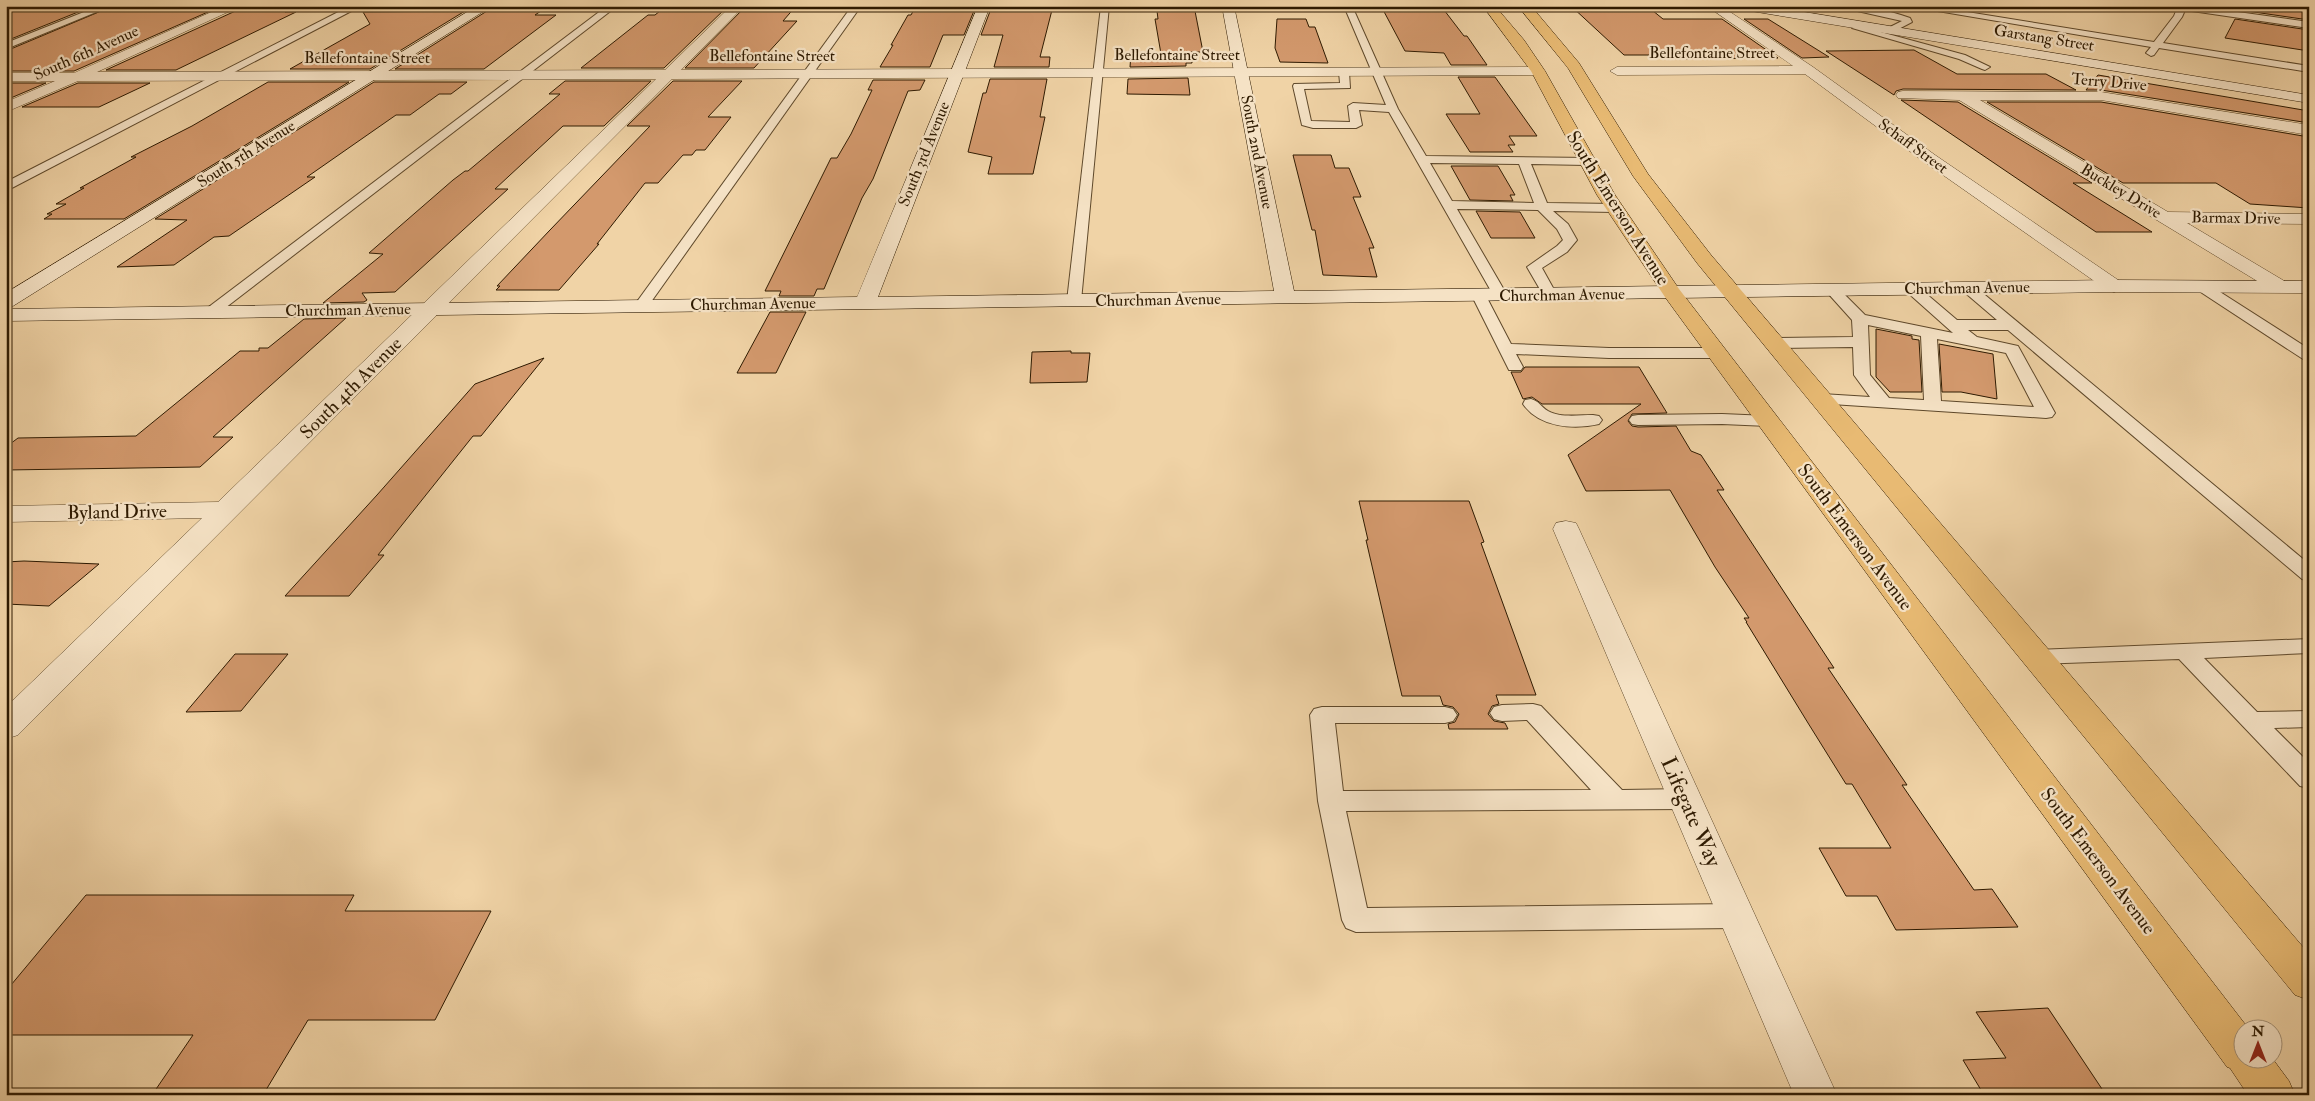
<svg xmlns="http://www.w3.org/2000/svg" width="2315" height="1101" font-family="'IM FELL Double Pica',serif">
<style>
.building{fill:#d3996d;stroke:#2e1a01}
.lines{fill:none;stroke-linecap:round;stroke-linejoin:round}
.lane-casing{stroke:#5e482a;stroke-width:2}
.street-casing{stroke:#5e482a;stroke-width:1}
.secondary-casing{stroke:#2e1a01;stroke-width:1}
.primary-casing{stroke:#2e1a01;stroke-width:1}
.lane{fill:#f5e2c5;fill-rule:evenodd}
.street{fill:#f5e2c5;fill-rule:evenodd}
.secondary{fill:#f5e2c5;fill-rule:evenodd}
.primary{fill:#e8ba73;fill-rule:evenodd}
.labels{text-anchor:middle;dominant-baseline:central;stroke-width:4.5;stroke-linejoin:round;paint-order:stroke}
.far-street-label{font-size:16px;fill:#2e1a01;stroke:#f5e2c5}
.street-label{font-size:19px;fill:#2e1a01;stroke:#f5e2c5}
.near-street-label{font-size:22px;fill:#2e1a01;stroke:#f5e2c5}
</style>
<rect width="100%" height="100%" fill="#f0d3a6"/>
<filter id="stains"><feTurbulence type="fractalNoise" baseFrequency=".004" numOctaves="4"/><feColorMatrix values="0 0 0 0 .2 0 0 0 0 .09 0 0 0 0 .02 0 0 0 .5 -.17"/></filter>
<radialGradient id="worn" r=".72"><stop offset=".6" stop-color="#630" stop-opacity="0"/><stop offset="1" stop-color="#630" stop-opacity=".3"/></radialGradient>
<!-- building -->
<g class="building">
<path d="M23,6H93L6,41V12Z"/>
<path d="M113,6L217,8L74,71H6V51Z"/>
<path d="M666,6H728L664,68H581L648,15H655Z"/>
<path d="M746,6H796L783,21H797L754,68H685Z"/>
<path d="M916,6H976L964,35H943L930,67H880L893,45H891L908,15H911Z"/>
<path d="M992,6H1053L1040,57H1050L1049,67H994L1003,35H981Z"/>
<path d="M1163,6H1194L1203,52H1191L1192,63H1186V66L1130,67L1131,54H1161L1155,19H1158L1157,11H1163Z"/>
<path d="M1381,6H1441L1464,36H1467L1487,65H1451L1444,53L1405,51Z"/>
<path d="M1571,6H1647L1663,19H1722L1778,58L1667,59L1663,55H1624Z"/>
<path d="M2242,6H2309V20L2240,10Z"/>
<path d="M242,8H295L285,12H296L176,70H106Z"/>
<path d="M465,11L370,69H290L370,24L363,12Z"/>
<path d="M487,11H541L535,15H556L484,69H395Z"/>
<path d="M1277,19H1306L1309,27H1315L1328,63L1280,62L1275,48Z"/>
<path d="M1744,19H1768L1829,57L1802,58Z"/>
<path d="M2235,19L2309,30V51L2225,38Z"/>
<path d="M1914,50L1957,74H2046L2076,90L1903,89L1896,91L1894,95L1826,51Z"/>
<path d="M2098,75L2309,111V123L2101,90H2086Z"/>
<path d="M1458,77H1495L1537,136H1509L1515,145H1508L1513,152H1470L1446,114H1480Z"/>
<path d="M1188,78L1190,95L1127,94L1128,79Z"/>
<path d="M990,79H1047L1040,117H1045L1033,174H988L992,157L968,152L983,93H986Z"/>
<path d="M873,80H925L920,90L908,91L873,179L862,198L824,289H817L814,296H779L781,291H765L831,158H837L851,134L872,90H868Z"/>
<path d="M565,81H651L604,126H563L495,189H508L395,292L362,293L367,300L364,302L323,303L383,254L369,253L453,180L465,171H468L560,94H549Z"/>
<path d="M673,81H742L708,117H731L705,150H696L692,155H683L658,183H645L597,244H599L559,290H496L500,286H497L550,230L650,126H627Z"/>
<path d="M268,82H349L124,219H44L52,214H47L66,204H56L84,188H80L136,157H131L192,126Z"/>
<path d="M374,82H467L451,94H439L410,115H396L307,177H315L229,236L214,237L174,265L117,267L187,220L155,219Z"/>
<path d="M6,83H46L6,100Z"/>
<path d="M78,83H150L99,107H22Z"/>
<path d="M1901,100L1958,102L2092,183H2073L2152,232H2096Z"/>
<path d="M1987,102H2101L2309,137V208L2250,204L2216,183H2123Z"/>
<path d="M1293,155H1331L1335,168H1349L1361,197H1353L1374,248H1369L1377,277L1323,275L1315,230H1312Z"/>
<path d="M1451,166H1498L1515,195H1510L1513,201L1470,200Z"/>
<path d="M1476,211L1520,212L1535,238H1491Z"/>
<path d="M770,312H806L776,373H737Z"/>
<path d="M346,318L213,437H233L200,467L6,470V447L18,438L136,436L240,351H259V348H268L304,319Z"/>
<path d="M1876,329L1912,336V339L1919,340L1922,392H1890L1876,377Z"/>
<path d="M1939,344L1993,354L1997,399L1961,392H1942Z"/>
<path d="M1071,351V353H1090L1087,382L1030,383L1032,352Z"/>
<path d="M544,358L481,436H473L378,555H384L349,596H285L377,495L475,384Z"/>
<path d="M1525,367H1639L1667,413L1632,414L1628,421L1632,426L1638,427L1676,426L1691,451L1701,455L1724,490H1717L1834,668H1828L1907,785H1902L1974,890L1992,889L2018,927L1896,930L1877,896H1846L1819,848H1891L1852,784H1846L1808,723L1746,622H1747L1744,618H1749L1715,567L1670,490L1586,491L1568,455L1641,404H1542L1532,397L1523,399L1511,372H1521Z"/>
<path d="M1359,501H1469L1484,542L1481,543L1536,695H1496L1499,704L1492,706L1488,714L1494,721L1505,723L1508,729H1449L1448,724L1455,722L1459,714L1453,707L1443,705L1440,696H1402L1366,540H1368Z"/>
<path d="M24,561L99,564L49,606L6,604V562Z"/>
<path d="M235,654H288L241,711L186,712Z"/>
<path d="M86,895H354L345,911H491L435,1020H308L263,1095H152L193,1035H6V991Z"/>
<path d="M2048,1008L2106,1095H1984L1963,1060L2006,1058L1976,1012Z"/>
</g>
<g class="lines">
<!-- lane casing -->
<g class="lane-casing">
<g id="lane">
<path d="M99,6H111L6,49V43Z"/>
<path d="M350,6H361L6,191V182Z"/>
<path d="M607,6H617L216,315H206L204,312L206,309Z"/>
<path d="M852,6H861L646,309H636L634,306L636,303Z"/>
<path d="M1101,6H1109L1081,301L1074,305L1067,301Z"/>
<path d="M1344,6H1352L1398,109L1426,156L1591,158L1593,161L1587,165L1531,164L1547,203L1615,204L1621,208L1615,212L1553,211L1568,224L1577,240L1567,252L1542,268L1557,295L1555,298H1545L1527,267L1557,246L1563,240L1557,229L1538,210L1457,209L1507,295L1500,299L1495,298L1389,112L1359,110L1362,125L1356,128H1313L1302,125L1293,86L1294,84L1340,83L1339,72L1344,69L1349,72L1350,88L1304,89L1311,121L1350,122L1348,106L1353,103L1386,105ZM1430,163L1519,164L1534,203L1452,201Z"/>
<path d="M1835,6C1860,6 1886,9 1910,18L1912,22L1891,33L1888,32V28L1902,21Z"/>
<path d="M1908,6H1930L2154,42L2174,16L2178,6H2195L2309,22V28L2185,10L2182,17L2163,43L2309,66V72L2159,48L2154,55L2151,56L2146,53L2151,47Z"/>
<path d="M1863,23L1866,24V28L1965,55L1990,67L1985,70L1982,69L1959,59L1852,28Z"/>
<path d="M2201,282L2206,283L2309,349V361L2303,359L2196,289L2194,286Z"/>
<path d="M1968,284L1973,285L2309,564V581L2302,579L2008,330H1968L1977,337L2018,346L2055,413L2052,417L2046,418L1816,403L1814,399L1816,395L1822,394L1870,397L1854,375L1853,347L1775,348L1769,346L1767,343L1769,340L1775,338L1853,337L1852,320L1825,290L1832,286L1837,287L1865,315L1953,333L1907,292L1905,289L1907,286H1917L1957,320H1997L1963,291L1961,288L1963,285ZM1868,325L1921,336L1924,400L1889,398L1870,375ZM1937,339L2006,353L2034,407L1941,401Z"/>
<path d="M1479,292L1486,296L1511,344L1609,348H1717L1723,350L1725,353L1723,356L1717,358H1609L1516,354L1523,367L1521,370H1509L1472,296Z"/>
<path d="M1531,399C1539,401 1541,407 1548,411C1560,418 1579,415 1593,415L1599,416L1602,420L1599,424C1573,430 1539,427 1523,404L1525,400Z"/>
<path d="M1722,414L1768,416L1774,417L1777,421L1774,425L1768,426L1722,424L1638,425L1632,424L1629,420L1632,416L1638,415Z"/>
<path d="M2309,639V653L2204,658L2257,712L2309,711V727L2274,728L2309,763V788L2300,786L2179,659L2036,664L2028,662L2025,657L2028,652L2036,650Z"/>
<path d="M1533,704L1541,706L1622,790L1686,789L1695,792L1699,799L1695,806L1686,809L1346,811L1367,908L1737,904L1747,908L1751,916L1747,924L1737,928L1356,932L1346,928L1342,920L1318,801L1310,715L1314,709L1322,707H1445L1453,709L1457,715L1453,721L1445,723H1335L1343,791L1591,790L1527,720L1502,721L1494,719L1490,713L1494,707L1502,705Z"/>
</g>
</g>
<!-- street casing -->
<g class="street-casing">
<g id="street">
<path d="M225,6H241L97,72L665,70L731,6H744L681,70L1538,67L1545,71L1538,75L672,79L18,735L6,739V707L202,518L6,522V506L218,502L656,79L78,81L6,112V102L55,81H6V73H74Z"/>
<path d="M1707,6H1721L1813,67L1935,155L2121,282L2124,286L2121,290L2114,292L2107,290L1923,161L1805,74L1617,75L1610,71L1617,67L1793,66Z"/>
<path d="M1903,91L2101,92L2309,125V135L2101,100H1980L2168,212L2309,214V224L2187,223L2286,282L2289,286L2286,290L2279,292L2272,290L1959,100L1898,98L1896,95L1898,92Z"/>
<path d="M1566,521L1576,523L1579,529L1837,1095H1794L1553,529L1556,523Z"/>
</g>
</g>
<!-- secondary casing -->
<g class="secondary-casing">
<g id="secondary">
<path d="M477,6H492L13,306L6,308V293Z"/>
<path d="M978,6H990L878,297L1274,291L1222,6H1234L1294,291L2114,280L2309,281V293L2114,292L6,321V309L857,297Z"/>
<path d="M1739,6H1768L2309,95V103L1745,10Z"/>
</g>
</g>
<!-- primary casing -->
<g class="primary-casing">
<g id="primary">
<path d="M1483,6H1495L1524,40L1545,71L1615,195L1679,289L2248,1028H2242V1058H2272L2289,1081L2295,1095H2248L2230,1068L2227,1067L1665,297L1597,195L1531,71Z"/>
<path d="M1518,6H1531L1579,63L1648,174L1711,255L2309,954V1000L2295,995L1697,263L1633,176L1568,68Z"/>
</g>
</g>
<!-- lane -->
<use href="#lane" class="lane"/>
<!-- street -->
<use href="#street" class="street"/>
<!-- secondary -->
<use href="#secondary" class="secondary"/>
<!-- primary -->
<use href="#primary" class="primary"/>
</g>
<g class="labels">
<!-- far-street labels -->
<g class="far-street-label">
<text transform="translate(2044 38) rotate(9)">Garstang Street</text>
<text transform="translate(86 53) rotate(-24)">South 6th Avenue</text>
<text x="1712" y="53">Bellefontaine Street</text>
<text x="1177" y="55">Bellefontaine Street</text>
<text x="772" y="56">Bellefontaine Street</text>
<text x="367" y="58">Bellefontaine Street</text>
<text transform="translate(2109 82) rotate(5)">Terry Drive</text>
<text transform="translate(1913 146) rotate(36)">Schaff Street</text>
<text transform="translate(1257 152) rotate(79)">South 2nd Avenue</text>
<text transform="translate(246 154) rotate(-32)">South 5th Avenue</text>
<text transform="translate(924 154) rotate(-68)">South 3rd Avenue</text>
<text transform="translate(2121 191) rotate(31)">Buckley Drive</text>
<text transform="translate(2236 218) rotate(1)">Barmax Drive</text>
<text transform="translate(1967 288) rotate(-1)">Churchman Avenue</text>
<text transform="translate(1562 295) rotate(-1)">Churchman Avenue</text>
<text transform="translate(1158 300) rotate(-1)">Churchman Avenue</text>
<text transform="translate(753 304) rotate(-1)">Churchman Avenue</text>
<text transform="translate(348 310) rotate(-1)">Churchman Avenue</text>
</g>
<!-- street labels -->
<g class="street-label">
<text transform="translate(1618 208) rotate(58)">South Emerson Avenue</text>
<text transform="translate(351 388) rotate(-45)">South 4th Avenue</text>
<text transform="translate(117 512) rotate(-1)">Byland Drive</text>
<text transform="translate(1855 537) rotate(53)">South Emerson Avenue</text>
<text transform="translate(2098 861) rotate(53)">South Emerson Avenue</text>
</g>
<!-- near-street labels -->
<g class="near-street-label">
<text transform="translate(1691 812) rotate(66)">Lifegate Way</text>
</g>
</g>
<!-- margin -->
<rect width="2315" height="1101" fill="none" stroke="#f0d3a6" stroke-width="25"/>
<rect x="8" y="8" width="2300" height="1086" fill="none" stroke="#2e1a01" stroke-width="2.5"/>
<rect x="12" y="12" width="2290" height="1076" fill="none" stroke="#2e1a01"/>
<!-- north arrow -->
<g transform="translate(2258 1044)"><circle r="24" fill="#f5e2c5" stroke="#a59277"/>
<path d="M0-4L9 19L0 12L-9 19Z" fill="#8f2418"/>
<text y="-8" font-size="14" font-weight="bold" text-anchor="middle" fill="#2e1a01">N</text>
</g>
<rect width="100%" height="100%" filter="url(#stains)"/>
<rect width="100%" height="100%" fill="url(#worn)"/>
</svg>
